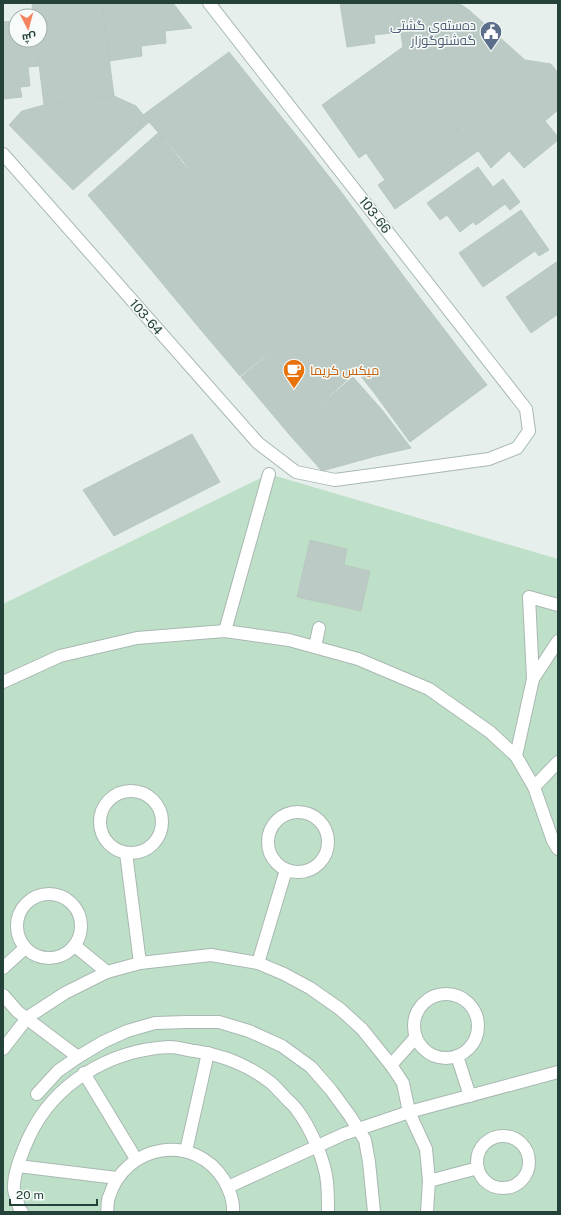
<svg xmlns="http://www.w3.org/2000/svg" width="561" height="1215" font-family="'Public Sans',Cairo,sans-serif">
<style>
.green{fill:#bfe0c8}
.building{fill:#bbcac4;stroke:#b8c9c2}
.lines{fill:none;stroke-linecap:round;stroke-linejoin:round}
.pedestrian-casing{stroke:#a8b8b2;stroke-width:14}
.minor-casing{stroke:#a8b8b2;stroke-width:14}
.pedestrian{stroke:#fff;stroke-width:12}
.minor{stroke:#fff;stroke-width:12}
.labels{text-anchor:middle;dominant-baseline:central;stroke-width:3;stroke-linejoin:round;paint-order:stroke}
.service-label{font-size:13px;fill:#4e5e75;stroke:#f7fbf9;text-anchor:end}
.street-label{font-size:13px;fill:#24423a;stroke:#f7fbf9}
.food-label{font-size:13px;fill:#c56008;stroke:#f7fbf9;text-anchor:start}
</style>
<rect width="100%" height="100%" fill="#e6efeb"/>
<!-- green -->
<path class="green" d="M269,474L558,559V1212H3V604Z"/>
<!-- building -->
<g class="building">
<path d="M32,3H102L114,96L44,105L36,40H40V16H33Z"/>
<path d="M102,3H173L192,28L165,31L166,43L141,46L142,56L109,61Z"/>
<path d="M340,3H396L401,32L374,35L375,43L347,47Z"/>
<path d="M396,3H459L470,11L525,60L551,64L558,73V110L545,121L558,137V140L524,168L509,151L491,168L403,47Z"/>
<path d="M16,21V40H36L39,66L28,67L30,86L20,87L22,97L3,99V22Z"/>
<path d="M403,47L420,70L338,128L322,105Z"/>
<path d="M229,52L266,98L184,162L143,115Z"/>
<path d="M420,70L441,100L359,158L338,128Z"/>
<path d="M114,96L136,106L149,122L73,190L9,125L22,111L44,105Z"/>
<path d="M266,98L305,146L222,206L198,181L184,162Z"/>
<path d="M441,100L460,127L385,180L366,153Z"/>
<path d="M460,127L478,151L395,209L378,185Z"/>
<path d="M158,133L198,181L127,241L88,195Z"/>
<path d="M305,146L342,193L262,254L250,238L222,206Z"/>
<path d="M478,167L493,187L503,179L520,202L510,210L505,204L476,225L473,222L460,232L447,215L440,220L427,203Z"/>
<path d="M198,181L238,222L162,283L127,241Z"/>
<path d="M342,193L378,242L300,299L262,254Z"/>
<path d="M521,210L549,250L539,256L535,251L483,287L459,253Z"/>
<path d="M238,222L262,254L277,270L201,330L162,283Z"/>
<path d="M378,242L414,290L337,346L300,299Z"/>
<path d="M558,261V314L531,333L506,297Z"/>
<path d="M277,270L314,317L240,376L201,330Z"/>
<path d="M414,290L450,337L375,394L337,346Z"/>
<path d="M314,317L357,371L288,433L241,377Z"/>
<path d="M450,337L487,385L410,442L375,394Z"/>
<path d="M353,377L383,411L411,448L376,456L326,400Z"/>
<path d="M326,400L376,456L322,471L288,433Z"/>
<path d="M192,434L220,482L114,536L83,490Z"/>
<path d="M310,540L347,549L344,565L370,571L361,611L297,597Z"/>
</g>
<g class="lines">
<!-- pedestrian casing -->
<g class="pedestrian-casing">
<g id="pedestrian">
<path d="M225,631L269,474"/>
<path d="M315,647L319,628"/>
<path d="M533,679L558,641"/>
<path d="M3,682L60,656L137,638L225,631L289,640L358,659L429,689L490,732L516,756L534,787L553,841L558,849"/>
<path d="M516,756L533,679L529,597L558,605"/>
<path d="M534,787L558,762"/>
<circle cx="131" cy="822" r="31"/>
<circle cx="298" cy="842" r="30"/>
<path d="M126,853L140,963"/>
<circle cx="49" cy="926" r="32"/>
<path d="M75,946L107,972"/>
<path d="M258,963L286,870"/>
<path d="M3,968L25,948"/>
<circle cx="446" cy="1026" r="32"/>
<path d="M3,995L18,1012L78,1057"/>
<path d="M3,1049L28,1017L65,993L107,972L140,963L211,955L258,963L284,974L310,988L340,1009L362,1029L391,1065L403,1083L409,1112L426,1149L429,1181L427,1212"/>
<path d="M457,1056L470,1096"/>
<path d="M391,1065L416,1037"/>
<path d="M84,1073L136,1159"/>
<path d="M37,1094L58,1071L78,1057L103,1042L127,1031L155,1023L186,1022H219L249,1031L282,1046L311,1067L331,1090L350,1116L365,1140L369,1162L374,1212"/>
<circle cx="503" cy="1162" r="26"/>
<path d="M186,1151L208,1053"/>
<path d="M18,1166L117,1178"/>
<path d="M429,1181L478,1168"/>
<path d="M228,1187L344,1134L409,1112L558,1072"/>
<path d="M22,1212L20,1210C18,1203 15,1196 14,1189C13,1175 23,1150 29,1137C54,1083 110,1050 169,1047C177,1047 187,1050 195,1051C222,1055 248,1065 270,1082C274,1085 278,1090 283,1095C287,1100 293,1104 297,1110C310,1127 325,1160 327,1182C328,1192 328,1202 328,1212"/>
<path d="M107,1212C108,1207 107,1201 109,1197C125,1144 194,1132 224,1180C229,1189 234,1201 233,1212"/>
</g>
</g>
<!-- minor casing -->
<g class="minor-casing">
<path id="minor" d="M3,154L258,443L296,472L335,480L489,459L517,448L529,431L526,409L209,3"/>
</g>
<!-- pedestrian -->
<use href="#pedestrian" class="pedestrian"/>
<!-- minor -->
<use href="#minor" class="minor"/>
</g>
<!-- icons -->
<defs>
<g id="civic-pin" transform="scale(1.15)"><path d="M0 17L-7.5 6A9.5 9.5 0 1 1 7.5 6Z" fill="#5c6f8a" stroke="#f7fbf9"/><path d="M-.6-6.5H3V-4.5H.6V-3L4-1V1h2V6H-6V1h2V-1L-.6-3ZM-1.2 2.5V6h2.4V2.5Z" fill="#fff"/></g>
<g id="cafe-pin" transform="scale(1.15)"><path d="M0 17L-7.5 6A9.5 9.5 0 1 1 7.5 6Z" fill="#e8710a" stroke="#f7fbf9"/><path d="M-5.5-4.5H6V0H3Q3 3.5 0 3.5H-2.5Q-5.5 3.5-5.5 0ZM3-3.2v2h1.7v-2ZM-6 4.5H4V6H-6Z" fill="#fff"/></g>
</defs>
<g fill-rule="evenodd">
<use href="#civic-pin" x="491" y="32"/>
<use href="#cafe-pin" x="294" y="370"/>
</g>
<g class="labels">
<!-- service labels -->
<g class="service-label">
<text x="476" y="25">ده‌سته‌ی گشتی<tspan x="476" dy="15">گه‌شتوگوزار</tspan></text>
</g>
<!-- street labels -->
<g class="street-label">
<text transform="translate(375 215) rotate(52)">103-66</text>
<text transform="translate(146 317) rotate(49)">103-64</text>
</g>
<!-- food labels -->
<g class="food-label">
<text x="310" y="370">ميكس كريما</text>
</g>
</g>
<!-- border -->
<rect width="561" height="1215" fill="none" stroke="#24423a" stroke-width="8"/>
<!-- north arrow -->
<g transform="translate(28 28) rotate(174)"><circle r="19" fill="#f7fbf9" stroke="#a3b1ad"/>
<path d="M0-3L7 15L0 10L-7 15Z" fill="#f4845f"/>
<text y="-6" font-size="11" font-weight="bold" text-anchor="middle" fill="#24423a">ش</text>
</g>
<!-- scale -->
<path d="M10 1199v6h87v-6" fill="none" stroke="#24423a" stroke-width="2"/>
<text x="16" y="1199" font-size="12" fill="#24423a" stroke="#f7fbf9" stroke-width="3" paint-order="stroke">20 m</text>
</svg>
